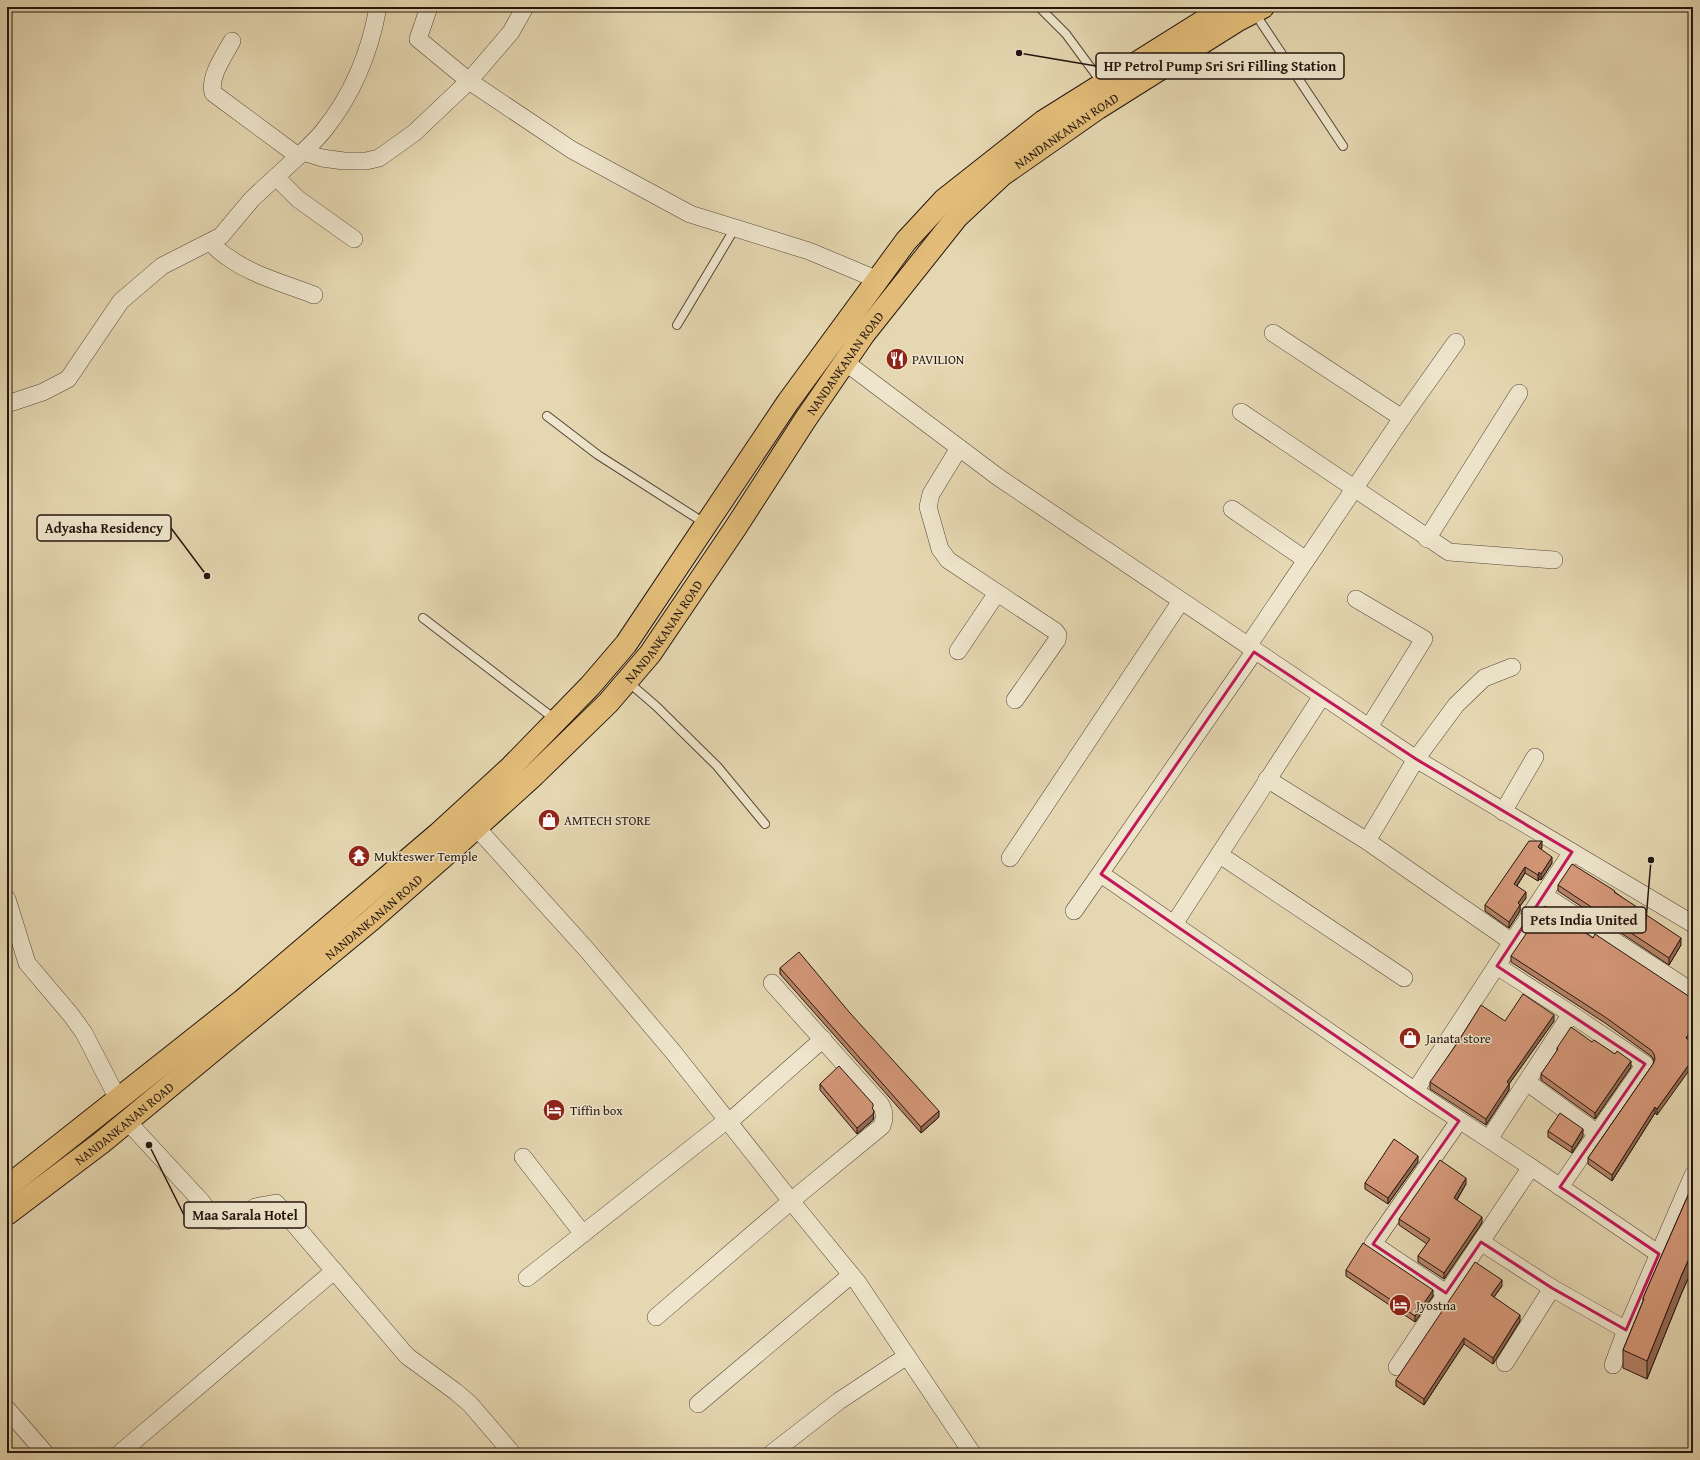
<svg xmlns="http://www.w3.org/2000/svg" width="1700" height="1460" font-family="'Gentium Book Plus',serif">
<style>
.lines{fill:none;stroke-linecap:round;stroke-linejoin:round}
.lane-casing{stroke:#544637;stroke-width:10}
.street-casing{stroke:#544637;stroke-width:18}
.primary-casing{stroke:#24150e;stroke-width:24}
.lane{stroke:#eee5cc;stroke-width:8}
.street{stroke:#eee5cc;stroke-width:17}
.primary{stroke:#e2bc78;stroke-width:22}
.wall{fill:#b68267;stroke:#24150e}
.shaded-wall{fill:#946a54;stroke:#24150e}
.building{fill:#d49778;stroke:#24150e}
.marked{fill:none;stroke:#c2185b;stroke-width:3;stroke-linejoin:round}
.labels{text-anchor:middle;dominant-baseline:central;stroke-width:3;stroke-linejoin:round;paint-order:stroke}
.street-label{font-size:13px;fill:#24150e;stroke:#eee5cc}
.poi-label{font-size:13px;fill:#24150e;stroke:#eee5cc;text-anchor:start}
.leader{fill:none;stroke:#24150e;stroke-width:1.5}
.callout-dot{fill:#24150e;stroke:#eee5cc;stroke-width:1.5}
.callout{fill:#eee5cc;stroke:#24150e;stroke-width:1.5}
.callout-label{font-size:14px;text-anchor:middle;font-weight:bold;fill:#24150e}
</style>
<rect width="100%" height="100%" fill="#e5d7b1"/>
<filter id="stains"><feTurbulence type="fractalNoise" baseFrequency=".005" numOctaves="4"/><feColorMatrix values="0 0 0 0 .2 0 0 0 0 .09 0 0 0 0 .02 0 0 0 .5 -.17"/></filter>
<radialGradient id="worn" r=".72"><stop offset=".6" stop-color="#630" stop-opacity="0"/><stop offset="1" stop-color="#630" stop-opacity=".3"/></radialGradient>
<g class="lines">
<!-- lane casing -->
<g class="lane-casing">
<g id="lane">
<path d="M1039,7L1066,34L1102,83"/>
<path d="M1254,12L1343,146"/>
<path d="M677,325L735,228"/>
<path d="M547,416L598,455L706,524"/>
<path d="M423,618L556,720"/>
<path d="M627,681L656,706L717,766L765,824"/>
</g>
</g>
<!-- street casing -->
<g class="street-casing">
<g id="street">
<path d="M429,7L418,39L469,81L572,150L690,214L809,251L878,280"/>
<path d="M232,41C224,56 209,76 213,93L298,156"/>
<path d="M303,152C310,145 318,138 324,130C353,94 370,52 378,7"/>
<path d="M276,177L298,199L354,239"/>
<path d="M210,242C216,248 222,254 229,258C254,276 286,284 314,295"/>
<path d="M1273,333L1402,418"/>
<path d="M845,362L998,477L1416,759L1693,924"/>
<path d="M7,404L43,392L68,379L121,301L162,266L221,236L252,199L303,152L322,158L344,161H366L379,158L414,133L469,81L511,32L525,7"/>
<path d="M1241,412L1449,552L1554,560"/>
<path d="M959,448L931,494L928,507L940,549L948,560L1055,631L1058,635L1057,640L1015,700"/>
<path d="M1232,509L1306,560"/>
<path d="M1427,539L1519,393"/>
<path d="M1356,599L1424,639L1369,727"/>
<path d="M1248,646L1402,418L1456,342"/>
<path d="M958,651L997,593"/>
<path d="M1267,779L1367,841L1512,942"/>
<path d="M1503,812L1535,757"/>
<path d="M476,827L587,950L674,1053L791,1201L858,1283L972,1453"/>
<path d="M1367,841L1416,759L1456,705L1484,678L1512,667"/>
<path d="M1220,855L1404,978"/>
<path d="M1010,858L1181,601"/>
<path d="M1101,874L1415,1091L1531,1167L1659,1254"/>
<path d="M1544,895L1693,992"/>
<path d="M7,899L27,963L71,1015L84,1033L118,1099"/>
<path d="M1074,911L1254,652"/>
<path d="M1174,924L1322,696"/>
<path d="M1497,966L1571,1014L1645,1064L1560,1187"/>
<path d="M1528,1083L1597,1133"/>
<path d="M1415,1091L1512,942L1572,852"/>
<path d="M128,1122L201,1201L215,1220L226,1221L246,1216L255,1207L276,1203L407,1356L456,1392L470,1404L512,1453"/>
<path d="M729,1122L823,1039"/>
<path d="M1489,1139L1571,1014"/>
<path d="M523,1157L583,1234"/>
<path d="M1481,1242L1552,1288L1626,1330"/>
<path d="M527,1278L727,1120"/>
<path d="M1446,1293L1373,1244L1459,1121"/>
<path d="M656,1317L791,1201L882,1126C885,1118 885,1113 881,1105L772,983"/>
<path d="M1505,1363L1552,1288"/>
<path d="M1613,1365L1626,1330L1693,1175"/>
<path d="M1397,1367L1531,1167"/>
<path d="M698,1404L851,1275"/>
<path d="M7,1409L45,1453"/>
<path d="M120,1453L334,1271"/>
<path d="M772,1453L839,1401L907,1356"/>
</g>
</g>
<!-- primary casing -->
<g class="primary-casing">
<g id="primary">
<path d="M7,1187L242,1001L438,834L511,767L590,686L626,644L788,402L906,241L944,200L1044,121L1226,7"/>
<path id="s1" d="M7,1214L101,1143L371,920L459,843L534,775L608,703L650,654L736,527L805,420L864,334L957,217L1002,175L1098,108L1238,20L1263,7"/>
</g>
</g>
<!-- lane -->
<use href="#lane" class="lane"/>
<!-- street -->
<use href="#street" class="street"/>
<!-- primary -->
<use href="#primary" class="primary"/>
</g>
<!-- wall -->
<g class="wall">
<path d="M1542,847L1541,849L1552,863L1541,880L1539,879L1538,881L1525,873L1517,886L1526,898L1520,906V911L1509,928L1485,911V905Z"/>
<path d="M1558,885L1615,892L1637,909L1681,945L1669,965L1558,891Z"/>
<path d="M1593,938L1693,999V1034L1689,1040L1657,1115L1655,1113L1612,1181L1588,1164V1158L1653,1064L1654,1060L1651,1056L1605,1023L1511,962V956Z"/>
<path d="M780,968L939,1117L921,1133L780,974Z"/>
<path d="M1505,1021H1554L1509,1084V1090L1486,1125L1430,1089V1082Z"/>
<path d="M1592,1042L1631,1067L1595,1119L1541,1080V1074L1557,1052V1048Z"/>
<path d="M820,1084L874,1117L873,1120L857,1134L820,1090Z"/>
<path d="M1548,1131L1583,1136L1572,1153L1548,1137Z"/>
<path d="M1418,1162L1388,1204L1365,1189V1183Z"/>
<path d="M1466,1184L1457,1200L1482,1223L1444,1279L1418,1262V1256L1427,1244L1399,1225V1219Z"/>
<path d="M1693,1184V1268L1682,1292L1647,1379L1623,1368V1350L1643,1301V1298Z"/>
<path d="M1346,1270L1433,1296L1415,1322L1346,1276Z"/>
<path d="M1502,1286L1494,1297L1520,1321L1493,1364L1464,1344L1424,1405L1396,1386V1380Z"/>
</g>
<!-- shaded-wall -->
<g class="shaded-wall">
<path d="M1542,841V847L1538,853V847Z"/>
<path d="M1552,857V863L1541,880V874Z"/>
<path d="M1525,867V873L1514,890V884Z"/>
<path d="M1539,872V879L1538,881V875Z"/>
<path d="M1526,892V898L1520,906V911L1509,928V922L1518,903Z"/>
<path d="M1681,938V945L1669,965V958Z"/>
<path d="M1554,1015V1021L1509,1084V1090L1486,1125V1119L1507,1082Z"/>
<path d="M1693,1028V1034L1686,1044V1038Z"/>
<path d="M1693,1059V1065L1657,1115V1109Z"/>
<path d="M1631,1061V1067L1595,1119V1113Z"/>
<path d="M1655,1107V1113L1612,1181V1175Z"/>
<path d="M874,1111L873,1120L857,1134V1128Z"/>
<path d="M939,1111V1117L921,1133V1127Z"/>
<path d="M1583,1129V1136L1572,1153V1147Z"/>
<path d="M1418,1156V1162L1388,1204V1198Z"/>
<path d="M1466,1178V1184L1454,1204V1198Z"/>
<path d="M1482,1217V1223L1444,1279V1273Z"/>
<path d="M1693,1250V1268L1682,1292L1647,1379V1361L1682,1274Z"/>
<path d="M1502,1280V1286L1491,1301V1295Z"/>
<path d="M1433,1290V1296L1415,1322V1316Z"/>
<path d="M1520,1315V1321L1493,1364V1358Z"/>
<path d="M1464,1338V1344L1424,1405V1399Z"/>
</g>
<!-- building -->
<g class="building">
<path d="M1529,841H1542L1538,847L1552,857L1541,874L1539,872L1538,875L1525,867L1514,884L1526,892L1518,903L1520,905L1509,922L1485,905Z"/>
<path d="M1572,864L1615,891L1614,892L1637,907L1636,908L1681,938L1669,958L1558,885Z"/>
<path d="M1545,906L1593,938L1595,934L1693,999V1028L1686,1038L1693,1043V1059L1657,1109L1655,1107L1612,1175L1588,1158L1653,1064L1655,1059L1654,1054L1651,1050L1605,1017L1511,956Z"/>
<path d="M799,952L850,1013L939,1111L921,1127L780,968Z"/>
<path d="M1523,994L1554,1015L1507,1082L1509,1084L1486,1119L1430,1082L1458,1042L1481,1005L1505,1021Z"/>
<path d="M1571,1027L1592,1042L1594,1040L1615,1054L1617,1051L1631,1061L1595,1113L1541,1074L1558,1049L1557,1048Z"/>
<path d="M839,1066L873,1104V1107L872,1108L874,1111L873,1114L857,1128L820,1084Z"/>
<path d="M1560,1113L1583,1129L1572,1147L1548,1131Z"/>
<path d="M1394,1139L1418,1156L1388,1198L1365,1183Z"/>
<path d="M1440,1160L1466,1178L1454,1198L1482,1217L1444,1273L1418,1256L1430,1239L1399,1219Z"/>
<path d="M1693,1184V1250L1682,1274L1647,1361L1623,1350L1644,1299L1643,1298Z"/>
<path d="M1363,1243L1433,1290L1415,1316L1346,1270Z"/>
<path d="M1475,1262L1502,1280L1491,1295L1520,1315L1493,1358L1464,1338L1424,1399L1396,1380Z"/>
</g>
<!-- marked area -->
<path class="marked" d="M1254,652L1416,759L1572,852L1497,966L1645,1064L1560,1187L1659,1254L1626,1330L1552,1288L1481,1242L1446,1293L1373,1244L1459,1121L1101,874Z"/>
<!-- icons -->
<defs>
<g id="restaurant-disc" transform="scale(1.15)"><circle r="9.5" fill="#8f2418" stroke="#eee5cc"/><path d="M-5-6h1v4h1v-4h1v4h1v-4h1v5L-1.5 .5V6h-2V.5L-5-1ZM5-6V6H3V1.5H1.5Q1.5-4 5-6Z" fill="#fff"/></g>
<g id="shop-disc" transform="scale(1.15)"><circle r="9.5" fill="#8f2418" stroke="#eee5cc"/><path d="M-5-2.5h2.3a2.7 3.5 0 0 1 5.4 0H5L5.5 6h-11ZM-1.5-2.5h3a1.5 2.3 0 0 0-3 0Z" fill="#fff"/></g>
<g id="temple-disc" transform="scale(1.15)"><circle r="9.5" fill="#8f2418" stroke="#eee5cc"/><path d="M0-6L5-2H3V0L6.5 2.5H4V6H1.5V3h-3V6H-4V2.5H-6.5L-3 0V-2H-5Z" fill="#fff"/></g>
<g id="hotel-disc" transform="scale(1.15)"><circle r="9.5" fill="#8f2418" stroke="#eee5cc"/><path d="M-6-4.5h1.5V1H6V5H4.5V3h-9V5H-6ZM-4 0a1.8 1.8 0 1 1 3.6 0ZM.5 0V-2.5h3Q6-2.5 6 0Z" fill="#fff"/></g>
</defs>
<g fill-rule="evenodd">
<use href="#restaurant-disc" x="897" y="359"/>
<use href="#shop-disc" x="549" y="820"/>
<use href="#temple-disc" x="359" y="856"/>
<use href="#shop-disc" x="1410" y="1038"/>
<use href="#hotel-disc" x="554" y="1110"/>
<use href="#hotel-disc" x="1400" y="1305"/>
</g>
<g class="labels">
<!-- street labels -->
<g class="street-label">
<text stroke="none"><textPath href="#s1" startOffset="1528">NANDANKANAN ROAD</textPath></text>
<text stroke="none"><textPath href="#s1" startOffset="1204">NANDANKANAN ROAD</textPath></text>
<text stroke="none"><textPath href="#s1" startOffset="880">NANDANKANAN ROAD</textPath></text>
<text stroke="none"><textPath href="#s1" startOffset="472">NANDANKANAN ROAD</textPath></text>
<text stroke="none"><textPath href="#s1" startOffset="148">NANDANKANAN ROAD</textPath></text>
</g>
<!-- poi labels -->
<g class="poi-label">
<text x="912" y="359">PAVILION</text>
<text x="564" y="820">AMTECH STORE</text>
<text x="374" y="856">Mukteswer Temple</text>
<text x="1426" y="1038">Janata store</text>
<text x="570" y="1110">Tiffin box</text>
<text x="1416" y="1305">Jyostna</text>
</g>
</g>
<!-- callouts -->
<path class="leader" d="M1019 53L1096 66M207 576L171 528M1651 860L1646 920M149 1145L184 1215"/>
<g class="callout-dot">
<circle cx="1019" cy="53" r="4"/>
<circle cx="207" cy="576" r="4"/>
<circle cx="1651" cy="860" r="4"/>
<circle cx="149" cy="1145" r="4"/>
</g>
<g class="callout">
<rect x="1096" y="53" width="248" height="26" rx="4"/>
<rect x="37" y="515" width="134" height="26" rx="4"/>
<rect x="1522" y="907" width="124" height="26" rx="4"/>
<rect x="184" y="1202" width="122" height="26" rx="4"/>
</g>
<g class="callout-label">
<text x="1220" y="71">HP Petrol Pump Sri Sri Filling Station</text>
<text x="104" y="533">Adyasha Residency</text>
<text x="1584" y="925">Pets India United</text>
<text x="245" y="1220">Maa Sarala Hotel</text>
</g>
<!-- margin -->
<rect width="1700" height="1460" fill="none" stroke="#e5d7b1" stroke-width="24"/>
<rect x="8" y="8" width="1684" height="1444" fill="none" stroke="#24150e" stroke-width="2"/>
<rect x="12" y="12" width="1676" height="1436" fill="none" stroke="#24150e"/>
<rect width="100%" height="100%" filter="url(#stains)"/>
<rect width="100%" height="100%" fill="url(#worn)"/>
</svg>
